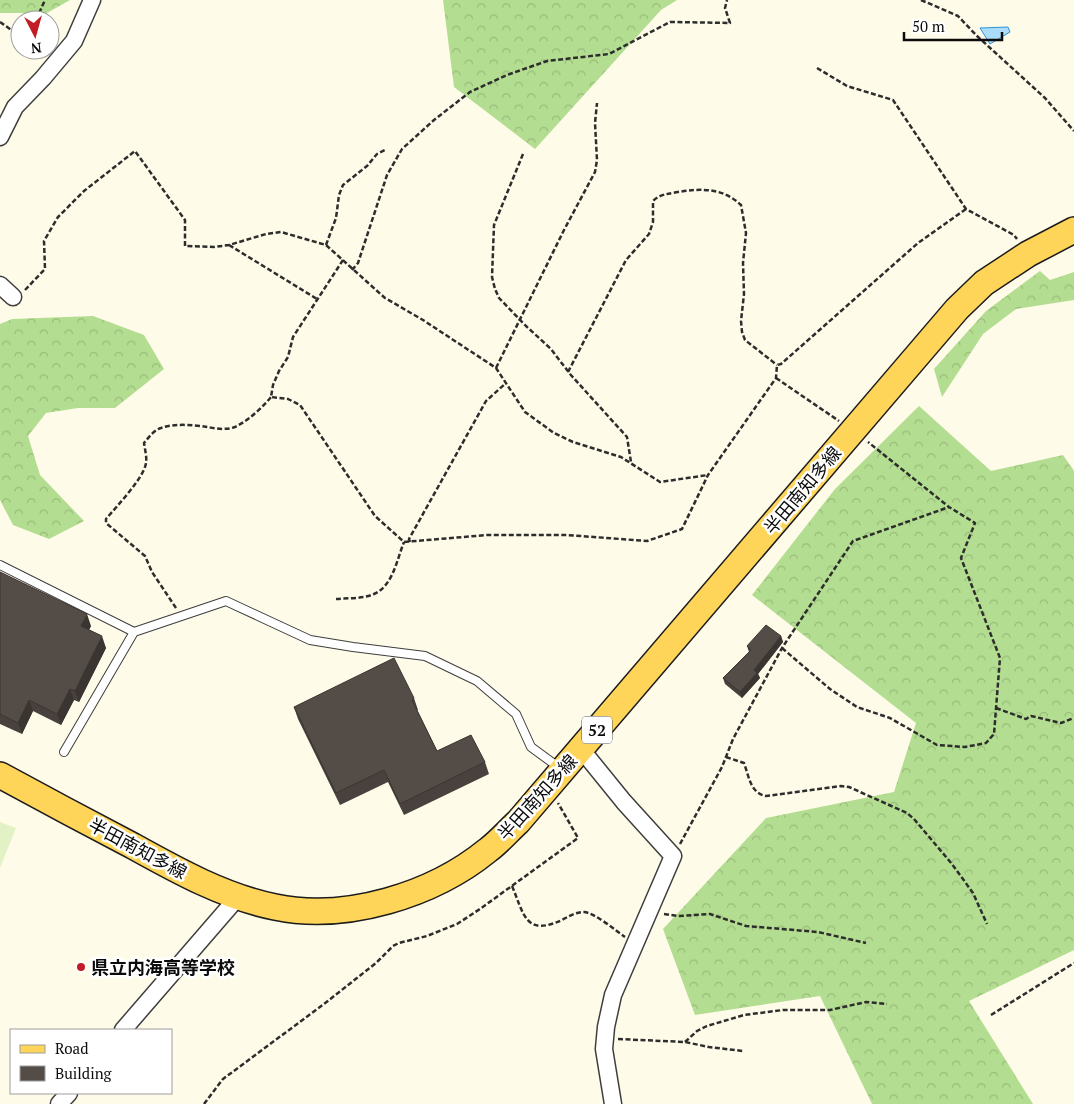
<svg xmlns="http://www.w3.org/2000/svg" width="1074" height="1104" font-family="'PT Serif','Noto Sans JP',serif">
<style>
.forest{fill:url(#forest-crowns)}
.pitch{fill:#e2f2c4}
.water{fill:#abddfa;stroke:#2d93d5}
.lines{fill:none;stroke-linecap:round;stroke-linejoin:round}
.service-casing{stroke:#3e3e3e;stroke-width:10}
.minor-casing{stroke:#3e3e3e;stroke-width:19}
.primary-casing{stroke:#1c1c1c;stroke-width:28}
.path{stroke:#2d2d2d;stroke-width:2.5;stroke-dasharray:5 2.5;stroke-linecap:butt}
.service{stroke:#fff;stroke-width:8}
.minor{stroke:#fff;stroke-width:16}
.primary{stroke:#ffd559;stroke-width:25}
.wall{fill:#48413d}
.shaded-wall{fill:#3b3532}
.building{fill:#544c47;stroke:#3b3532}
.poi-dot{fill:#c21c25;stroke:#fff;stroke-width:2}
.labels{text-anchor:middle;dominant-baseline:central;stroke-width:5;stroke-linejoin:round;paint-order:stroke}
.shield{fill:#fff;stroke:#545454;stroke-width:1}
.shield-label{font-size:16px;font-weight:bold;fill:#0b0b0b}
.street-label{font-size:18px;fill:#0b0b0b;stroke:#fff}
.poi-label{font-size:18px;font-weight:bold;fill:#0b0b0b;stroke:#fff;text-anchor:start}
</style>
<defs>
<pattern id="forest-crowns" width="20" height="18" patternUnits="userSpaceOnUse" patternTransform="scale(1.25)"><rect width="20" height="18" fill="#b3dd90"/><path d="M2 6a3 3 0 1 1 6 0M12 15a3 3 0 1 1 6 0" fill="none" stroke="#99bc7b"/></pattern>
</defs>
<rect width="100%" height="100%" fill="#fffbe9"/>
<!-- forest -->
<g class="forest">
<path d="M0,0H70L47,13H0Z"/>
<path d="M443,0H677L661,10L535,149L454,87Z"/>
<path d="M1040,271L1050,280L1074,272V300L1016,309L983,334L942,397L934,369L986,311Z"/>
<path d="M93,316L144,335L164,369L115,408H78L46,413L28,436L40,475L84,521L49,539L13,525L0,500V324L12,319Z"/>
<path d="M919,406L991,471L1063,455L1074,471V950L969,1001L1033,1104H872L820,996L695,1015L663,929L766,818L894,792L916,723L752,595L835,489Z"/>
</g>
<!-- pitch -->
<path class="pitch" d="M0,822L16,828L0,868Z"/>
<!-- water -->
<path class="water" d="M1008,27L1010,32L990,44L980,28Z"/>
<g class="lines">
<!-- service casing -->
<g class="service-casing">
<g id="service">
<path d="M0,565L134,632"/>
<path d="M64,752L134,632L226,601L310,640L353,647L425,656L477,681L516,714L531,747L561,769"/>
</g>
</g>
<!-- minor casing -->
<g class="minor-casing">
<g id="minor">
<path d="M0,137L15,107L43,78L74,41L92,0"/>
<path d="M0,285L13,297"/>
<path d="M581,749L624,802L673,856L613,995L606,1027L604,1049L613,1104"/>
<path d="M123,1030L238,897"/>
<path d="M59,1104L69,1093"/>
</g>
</g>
<!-- primary casing -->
<g class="primary-casing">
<path id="primary" d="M0,775C44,799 89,823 133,846C178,871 225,897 275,907C346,922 433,895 488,850C499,842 508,831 518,822L957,309L984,283L1028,254L1074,230"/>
</g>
<!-- path -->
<g class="path">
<path d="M921,0L958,16L977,36L1045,98L1074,131"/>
<path d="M36,20L45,0"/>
<path d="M0,22L20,36"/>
<path d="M817,68L847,86L893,100L966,209L1014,235L1017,239"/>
<path d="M523,154L494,225L492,277L495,289L499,298L526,326L551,349L570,374L627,437L631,462"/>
<path d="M229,245L317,299"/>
<path d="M326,245L336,218L339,195L343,185L367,166L377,154L385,150"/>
<path d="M343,260L293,337L288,357L279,371L273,385L271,397L288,399L300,405L375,516L404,542L487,535H567L647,541L682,529L708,475L776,378L777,365L781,364L918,243L966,209"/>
<path d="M352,270L358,263L387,175L402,149L434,120L470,92L507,75L547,61L609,54L670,22L730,23L725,8L727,0"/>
<path d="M25,290L45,269L44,241L58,217L84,191L135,151L185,220V246L214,247L229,245L266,234L281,232L326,245L385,298L423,320L496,368L525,412L554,433L573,442L621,457L660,482L708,475"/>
<path d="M496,368L564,230L595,172L597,160L595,123L597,103"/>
<path d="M568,372L626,260L649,234L653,222V201C660,194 668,194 678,192C702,188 723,188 741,205L746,233L743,263L744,294L741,321L742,332L745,340L777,365"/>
<path d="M776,378L839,421"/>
<path d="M410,542L409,539L486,401L506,383"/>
<path d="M336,599C347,598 363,599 374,594C393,586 397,559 404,542"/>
<path d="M176,608L152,572L145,556L106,523V519C116,507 144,478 146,463C147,457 145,450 144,443C149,437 154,430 161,428C175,423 194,425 208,427C217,429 227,430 235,427C249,420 261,409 271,397"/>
<path d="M782,648L830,689L857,707L890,718L937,745L965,747L986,743L994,734L1000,658L961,558L975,523L949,507L868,442"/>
<path d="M996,708L1026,719L1031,716L1061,723L1074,718"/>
<path d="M726,757L744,763C749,776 750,793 766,796L841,786L849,787L907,813L914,819L952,864L973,893L987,924"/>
<path d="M680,844L722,767L733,739L782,648L853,541L949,507"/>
<path d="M512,886C524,914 525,937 562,920C569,916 576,912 584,912C595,913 615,930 625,937"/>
<path d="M664,914L678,916L710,914L746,926L818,932L866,943"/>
<path d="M991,1015L1074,963"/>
<path d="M618,1039L685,1042L709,1047L743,1051"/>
<path d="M685,1042L697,1031L707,1026L744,1015L783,1010H830L866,1002L887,1004"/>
<path d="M204,1104L223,1079L324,1004L376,963L393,946L399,943L427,936L457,924L480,909L578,838L558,803"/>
</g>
<!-- service -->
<use href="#service" class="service"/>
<!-- minor -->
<use href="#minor" class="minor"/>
<!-- primary -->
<use href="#primary" class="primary"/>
</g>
<!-- wall -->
<g class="wall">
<path d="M0,572L91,626L89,630L106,648L79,702L74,700L61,725L33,711L22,734L0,724Z"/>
<path d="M781,636L783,642L758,674L760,678L742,698L725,684L723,678L749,652L747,646Z"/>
<path d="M414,698L418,710H417L437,751L485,762L489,774L404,815L388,782L340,805L298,719L294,707Z"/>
</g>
<!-- shaded-wall -->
<g class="shaded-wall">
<path d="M87,614L91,626L85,637L81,626Z"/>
<path d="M102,636L106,648L79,702L75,691Z"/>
<path d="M781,636L783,642L758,674L760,678L742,698L740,692L754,670Z"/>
<path d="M70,689L74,700L61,725L57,714Z"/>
<path d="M29,700L33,711L22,734L18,723Z"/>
</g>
<!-- building -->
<g class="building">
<path d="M0,572L87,614L81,626L102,636L75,691L70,689L57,714L29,700L18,723L0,714Z"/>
<path d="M766,625L781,636L754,670L757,673L740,692L723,678L751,650L747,646Z"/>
<path d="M394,658L414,698L412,700L437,751L471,735L485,762L400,804L384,770L336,793L294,707Z"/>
</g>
<!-- markers -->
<circle class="poi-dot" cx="81" cy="967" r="5"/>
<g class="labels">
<!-- shield labels -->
<rect class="shield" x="582" y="716.5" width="30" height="27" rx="4"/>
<g class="shield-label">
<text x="597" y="730">52</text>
</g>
<!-- street labels -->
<g class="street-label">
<text transform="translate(802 490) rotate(-50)">半田南知多線</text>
<text transform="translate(537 797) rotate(-48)">半田南知多線</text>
<text transform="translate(138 848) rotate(28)">半田南知多線</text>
</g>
<!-- poi labels -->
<g class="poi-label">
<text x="91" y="967">県立内海高等学校</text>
</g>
</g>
<!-- legend -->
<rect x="10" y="1029" width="162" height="65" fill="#ffffff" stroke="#9d9d9d"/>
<rect x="20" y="1045" width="25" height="8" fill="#ffd559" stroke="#9d9d9d"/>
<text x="55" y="1054" font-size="15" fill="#0b0b0b">Road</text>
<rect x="20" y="1066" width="25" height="15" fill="#544c47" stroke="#9d9d9d"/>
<text x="55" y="1079" font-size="15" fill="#0b0b0b">Building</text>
<!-- north arrow -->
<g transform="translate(35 35) rotate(174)"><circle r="24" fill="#ffffff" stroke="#9d9d9d"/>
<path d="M0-4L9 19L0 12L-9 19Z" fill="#c21c25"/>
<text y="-8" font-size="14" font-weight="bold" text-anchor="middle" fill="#0b0b0b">N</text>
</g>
<!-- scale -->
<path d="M904 32v8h98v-8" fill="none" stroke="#0b0b0b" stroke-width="2.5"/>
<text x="912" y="32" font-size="15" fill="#0b0b0b" stroke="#ffffff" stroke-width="4" paint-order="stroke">50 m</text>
</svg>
